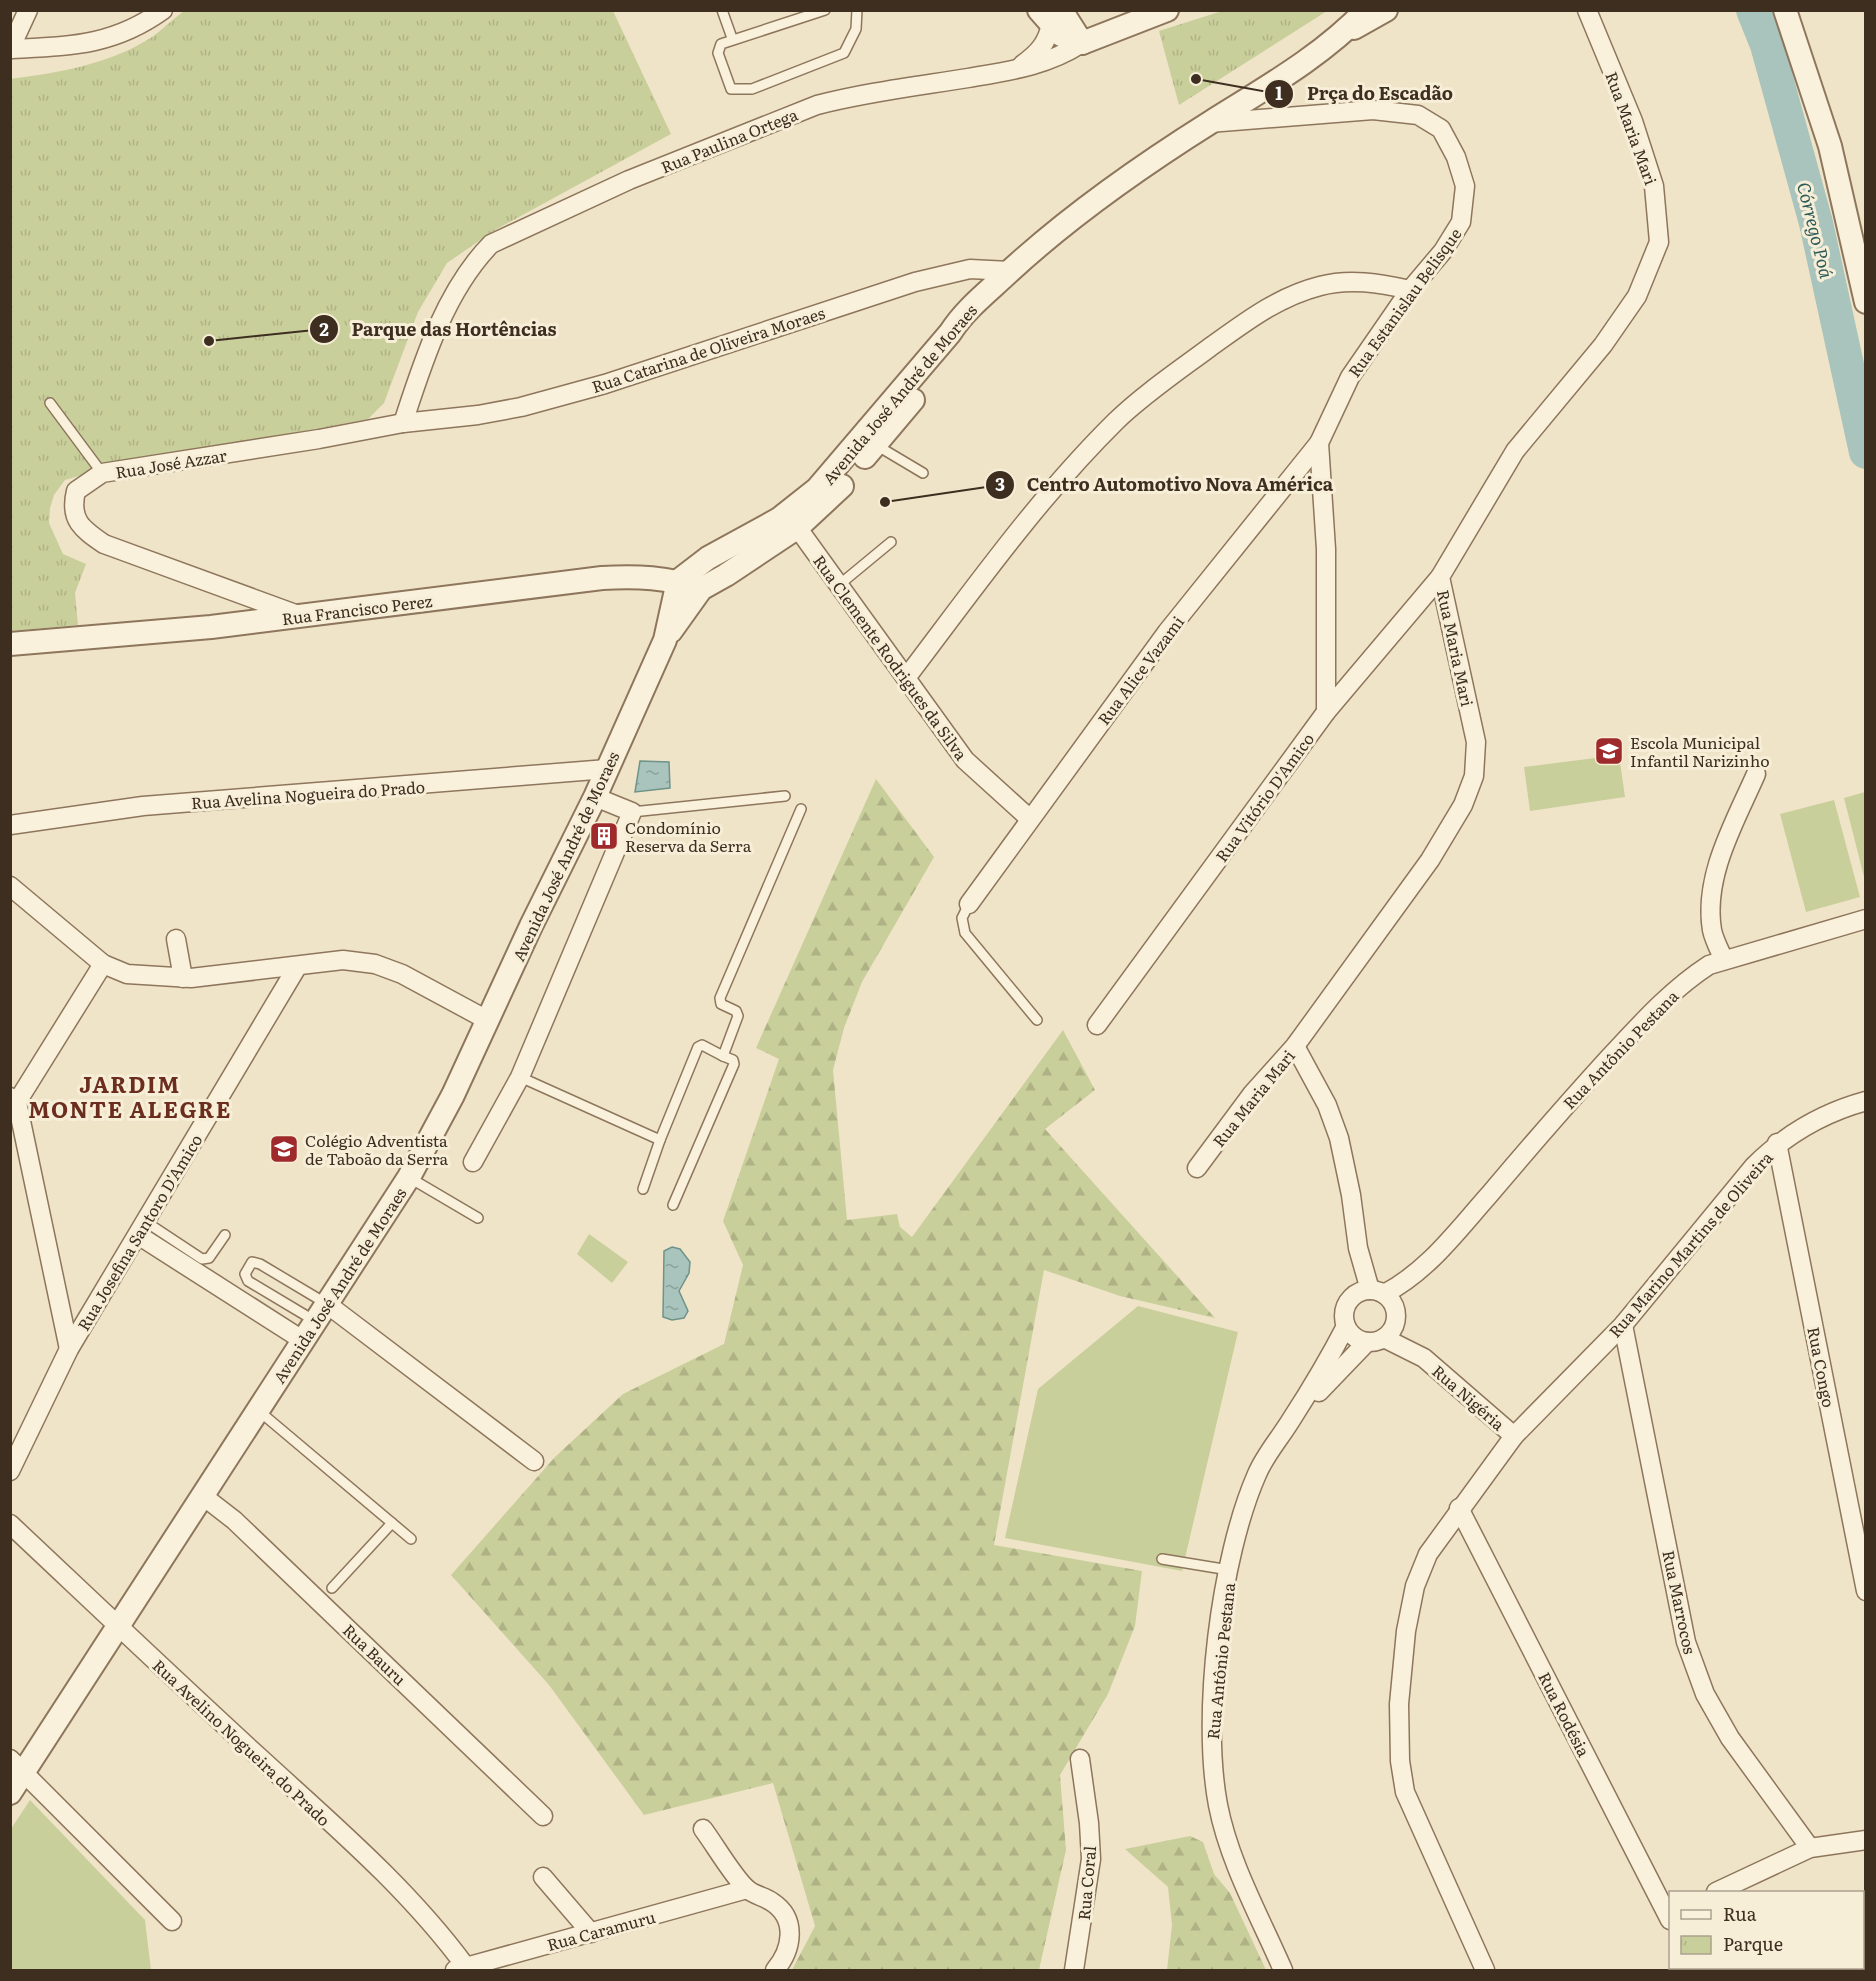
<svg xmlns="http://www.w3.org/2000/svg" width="1876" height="1981" font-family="Literata,serif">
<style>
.grass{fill:#c9cf9b}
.forest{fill:url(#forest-firs)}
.park{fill:url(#park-tufts)}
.water{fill:url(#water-ripples);stroke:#6f938a;stroke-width:1.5}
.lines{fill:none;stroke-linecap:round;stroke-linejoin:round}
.river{stroke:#a9c4bc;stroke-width:34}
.service-casing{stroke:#8d765c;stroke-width:12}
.minor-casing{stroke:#8d765c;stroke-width:21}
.tertiary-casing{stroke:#8d765c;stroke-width:26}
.service{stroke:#faf1dc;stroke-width:9}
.minor{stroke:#faf1dc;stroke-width:18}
.tertiary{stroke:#faf1dc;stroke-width:22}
.labels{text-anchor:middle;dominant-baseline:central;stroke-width:6;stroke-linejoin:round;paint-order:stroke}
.street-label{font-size:16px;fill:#3d2e20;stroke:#f7eed8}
.poi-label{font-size:16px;fill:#3d2e20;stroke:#f7eed8;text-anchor:start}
.water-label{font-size:18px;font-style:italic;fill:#2f5d5a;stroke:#f7eed8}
.district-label{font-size:22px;font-weight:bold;letter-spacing:1.5px;fill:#6b2e1e;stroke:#f7eed8}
.leader{fill:none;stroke:#3d2e20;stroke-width:2}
.callout-dot{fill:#3d2e20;stroke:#f7eed8;stroke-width:2}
.mark-label{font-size:18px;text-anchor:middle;font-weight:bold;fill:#fff}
.callout-label{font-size:18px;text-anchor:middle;font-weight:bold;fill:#3d2e20;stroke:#f7eed8;stroke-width:6;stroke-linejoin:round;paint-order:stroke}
</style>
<defs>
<pattern id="forest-firs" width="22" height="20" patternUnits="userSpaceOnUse" patternTransform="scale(1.5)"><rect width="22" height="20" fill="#c9cf9b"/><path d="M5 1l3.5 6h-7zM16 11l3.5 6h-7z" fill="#aeb285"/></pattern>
<pattern id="park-tufts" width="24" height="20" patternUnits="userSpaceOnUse" patternTransform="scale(1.5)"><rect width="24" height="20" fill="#c9cf9b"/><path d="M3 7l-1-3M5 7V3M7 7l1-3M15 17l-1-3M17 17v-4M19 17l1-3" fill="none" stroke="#aeb285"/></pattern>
<pattern id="water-ripples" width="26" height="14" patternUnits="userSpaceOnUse" patternTransform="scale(1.5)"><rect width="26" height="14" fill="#a9c4bc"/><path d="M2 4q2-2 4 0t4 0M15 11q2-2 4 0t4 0" fill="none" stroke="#8ba098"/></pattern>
</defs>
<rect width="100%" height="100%" fill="#f0e4c8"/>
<!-- grass -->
<g class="grass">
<path d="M1619,755L1625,797L1530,811L1524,767Z"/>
<path d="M1865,792H1866L1865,881L1844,798Z"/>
<path d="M1834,800L1860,897L1806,912L1780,814Z"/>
<path d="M589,1234L628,1262L612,1283L577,1254Z"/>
<path d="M1138,1306L1238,1332L1182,1571L1005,1538L1038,1389Z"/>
<path d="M30,1800L145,1920L151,1970H11V1829Z"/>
</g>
<!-- forest -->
<g class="forest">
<path d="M876,779L934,857L862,982L844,1028L833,1070L847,1220L897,1214L900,1227L912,1237L1063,1030L1095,1090L1045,1129L1215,1318L1120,1296L1044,1270L994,1545L1142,1571L1135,1626L1108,1694L1060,1775L1066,1850L1039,1970H792L815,1926L773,1783L644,1815L549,1685L451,1575L555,1457L623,1394L724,1344L743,1265L723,1221L779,1059L756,1048Z"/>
<path d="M1190,1836L1203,1842L1214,1874L1230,1893L1266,1970H1167L1172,1925L1168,1887L1125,1849Z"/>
</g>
<!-- park -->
<g class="park">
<path d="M184,11H613L671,134L495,230L447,263L418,312L384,403L368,419L93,472L65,480L54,495L50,508L49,523L63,554L86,564L75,593L78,625L11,631L10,79C57,73 111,64 152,37C163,29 173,19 184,11Z"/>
<path d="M1222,11H1327L1179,105L1159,31Z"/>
</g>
<!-- water -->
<g class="water">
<path d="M640,761L669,762L670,788L635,792Z"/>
<path d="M672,1247L680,1249L690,1262L689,1273L679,1291L688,1311L684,1318L672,1320L663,1317L664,1251Z"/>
</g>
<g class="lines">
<!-- river -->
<path class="river" d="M1753,10L1767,45L1816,223L1866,452"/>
<!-- service casing -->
<g class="service-casing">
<g id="service">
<path d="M722,10L732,38"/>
<path d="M825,10L721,44L718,53L731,89H752L844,53L856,29L857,10"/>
<path d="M50,403L102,473"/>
<path d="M876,445L923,473"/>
<path d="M839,585L891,542"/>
<path d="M632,812L785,796"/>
<path d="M969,904L962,918L965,933L1037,1020"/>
<path d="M520,1077L660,1140L698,1047L702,1045L723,1056L738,1016L736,1011L721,1004L720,998L801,809"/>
<path d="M410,1178L478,1218"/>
<path d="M643,1189L660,1140"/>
<path d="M673,1205L734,1064L733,1060L723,1056"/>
<path d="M146,1222L202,1259L209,1258L225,1235"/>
<path d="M315,1321L248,1281L245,1274L252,1262L260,1264L327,1304"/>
<path d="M259,1411L411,1539"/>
<path d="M1162,1559L1229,1570"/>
<path d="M332,1588L392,1523"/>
</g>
</g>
<!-- minor casing -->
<g class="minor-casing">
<g id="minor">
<path d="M10,49L28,10"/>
<path d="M12,49C70,46 113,46 163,10"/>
<path d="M1022,65C1038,53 1047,44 1051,24"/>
<path d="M1209,123L1373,110L1418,115L1441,129L1456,157L1465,186L1461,222L1443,251L1410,290L1350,377L1319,443L1326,549V712"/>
<path d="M403,423C423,362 445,291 491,244L629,180L817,105C867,92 918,86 968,78C1009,71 1047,66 1082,43"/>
<path d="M789,516L965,760L1030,819"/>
<path d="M301,616L104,544C82,529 69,520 76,491L102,473L319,439L403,423L478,415L521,407L605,384L915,282L970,269L1010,271"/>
<path d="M906,678C973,590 1037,499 1116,421C1144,394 1178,371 1209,348C1244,323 1277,297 1320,286C1349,278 1380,283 1410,290"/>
<path d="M10,825L143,806L607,769"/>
<path d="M10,886L103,964L127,974L191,978L343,960L375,964L402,974L489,1021"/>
<path d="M969,904L1167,632L1319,443"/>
<path d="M176,939L183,978"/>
<path d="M1724,960C1720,951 1714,940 1712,930C1703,876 1735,822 1756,774"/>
<path d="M1097,1025L1326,712L1440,577"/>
<path d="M1295,1046L1327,1105L1339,1138L1351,1195L1358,1248L1370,1290"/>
<path d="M10,1097L17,1102L69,1349"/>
<path d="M17,1102L103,964"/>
<path d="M1777,1143L1866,1591"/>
<path d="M473,1162L520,1077L632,812L595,797"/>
<path d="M1197,1168L1252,1094L1295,1046L1430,860L1463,805L1474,776L1476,742L1440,577L1515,451L1603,345L1637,296L1659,242L1654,186L1633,121L1587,10"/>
<path d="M138,1235L304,1341"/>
<circle cx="1370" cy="1316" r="26"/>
<path d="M1384,1294C1428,1271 1456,1232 1489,1195C1527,1150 1566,1105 1606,1061C1638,1027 1669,991 1709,965L1866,919"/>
<path d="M327,1304L534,1461"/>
<path d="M1623,1325L1686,1642L1705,1694L1730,1738L1810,1848"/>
<path d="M1384,1338L1424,1358L1514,1436"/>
<path d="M1319,1392L1367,1342"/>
<path d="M10,1471L69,1349L297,967"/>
<path d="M203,1496L234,1520L543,1816"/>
<path d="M1459,1508L1670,1920"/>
<path d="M10,1524C93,1602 175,1680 259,1757C332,1824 407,1887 466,1967"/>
<path d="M10,1759L172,1921"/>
<path d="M703,1829C715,1845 734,1878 747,1889C754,1895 765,1897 772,1902C798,1919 792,1950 775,1970"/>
<path d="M543,1877L591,1933"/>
<path d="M1716,1892L1810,1848L1866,1840"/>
<path d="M1696,1968L1697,1970"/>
<path d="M455,1970L747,1889"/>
<path d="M1074,1970L1091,1859L1089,1823L1080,1759"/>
<path d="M1283,1970C1260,1917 1229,1862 1218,1805C1201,1715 1220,1558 1257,1474C1265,1455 1280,1438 1291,1420C1311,1389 1329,1359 1346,1326"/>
<path d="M1485,1970L1405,1792L1400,1761L1399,1704L1406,1631L1415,1586L1428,1554L1514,1436L1623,1325L1754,1166C1786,1134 1822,1113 1866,1101"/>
</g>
</g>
<!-- tertiary casing -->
<g class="tertiary-casing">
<g id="tertiary">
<path d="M1039,10L1061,35L1082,43L1167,10"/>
<path d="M1061,10L1082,43"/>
<path d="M1785,10L1830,146L1866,302"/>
<path d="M1354,28L1386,10"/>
<path d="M865,457L913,400"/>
<path d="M671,631L701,589L726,575L798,527L842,486"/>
<path d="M10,644L211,627L602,578C636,576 668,577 701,589"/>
<path d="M10,1793L409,1177L453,1095L531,926L595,797L665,640L678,581L708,558L779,519L817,489L950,333C966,308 989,291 1010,271C1071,215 1141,166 1211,122C1265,88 1321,57 1366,10"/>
</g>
</g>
<!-- service -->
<use href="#service" class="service"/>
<!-- minor -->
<use href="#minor" class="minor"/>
<!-- tertiary -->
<use href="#tertiary" class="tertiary"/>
</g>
<!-- icons -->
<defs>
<g id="school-square" transform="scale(1.5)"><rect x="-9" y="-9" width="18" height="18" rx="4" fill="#9e2a2b" stroke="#f7eed8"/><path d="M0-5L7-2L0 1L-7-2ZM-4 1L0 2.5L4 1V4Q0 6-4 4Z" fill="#fff"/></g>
<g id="building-square" transform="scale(1.5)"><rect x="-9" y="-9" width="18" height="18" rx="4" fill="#9e2a2b" stroke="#f7eed8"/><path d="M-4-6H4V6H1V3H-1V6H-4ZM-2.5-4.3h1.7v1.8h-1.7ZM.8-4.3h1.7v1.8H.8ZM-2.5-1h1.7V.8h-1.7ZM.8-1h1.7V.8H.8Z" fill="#fff"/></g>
</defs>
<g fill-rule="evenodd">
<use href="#school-square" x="1609" y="751"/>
<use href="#building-square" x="604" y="836"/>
<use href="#school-square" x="284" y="1149"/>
</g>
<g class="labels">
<!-- street labels -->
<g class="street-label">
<text transform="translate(1632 128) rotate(70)">Rua Maria Mari</text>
<text transform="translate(729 140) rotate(-22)">Rua Paulina Ortega</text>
<text transform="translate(1404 302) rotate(-54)">Rua Estanislau Belisque</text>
<text transform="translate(708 349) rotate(-18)">Rua Catarina de Oliveira Moraes</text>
<text transform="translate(899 394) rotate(-50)">Avenida José André de Moraes</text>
<text transform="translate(171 463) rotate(-9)">Rua José Azzar</text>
<text transform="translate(357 609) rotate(-7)">Rua Francisco Perez</text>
<text transform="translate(1456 648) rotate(78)">Rua Maria Mari</text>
<text transform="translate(891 657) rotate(54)">Rua Clemente Rodrigues da Silva</text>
<text transform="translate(1140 670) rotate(-53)">Rua Alice Vazami</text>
<text transform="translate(308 794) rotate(-4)">Rua Avelina Nogueira do Prado</text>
<text transform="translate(1264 797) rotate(-54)">Rua Vitório D'Amico</text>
<text transform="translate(565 856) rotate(-65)">Avenida José André de Moraes</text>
<text transform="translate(1620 1049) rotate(-46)">Rua Antônio Pestana</text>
<text transform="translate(1253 1098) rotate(-51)">Rua Maria Mari</text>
<text transform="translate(139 1232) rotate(-59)">Rua Josefina Santoro D'Amico</text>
<text transform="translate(1690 1244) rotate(-49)">Rua Marino Martins de Oliveira</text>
<text transform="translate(339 1285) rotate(-57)">Avenida José André de Moraes</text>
<text transform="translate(1822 1367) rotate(79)">Rua Congo</text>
<text transform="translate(1469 1397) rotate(41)">Rua Nigéria</text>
<text transform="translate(1680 1602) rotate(78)">Rua Marrocos</text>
<text transform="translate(375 1654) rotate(44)">Rua Bauru</text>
<text transform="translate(1220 1661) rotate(-84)">Rua Antônio Pestana</text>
<text transform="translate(1565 1714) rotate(63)">Rua Rodésia</text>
<text transform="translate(242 1742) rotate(43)">Rua Avelino Nogueira do Prado</text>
<text transform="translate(1086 1883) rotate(-85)">Rua Coral</text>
<text transform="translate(601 1930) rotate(-15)">Rua Caramuru</text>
</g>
<!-- poi labels -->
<g class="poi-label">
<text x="1630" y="742">Escola Municipal<tspan x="1630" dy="18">Infantil Narizinho</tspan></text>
<text x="625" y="827">Condomínio<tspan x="625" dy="18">Reserva da Serra</tspan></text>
<text x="305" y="1140">Colégio Adventista<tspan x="305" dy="18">de Taboão da Serra</tspan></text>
</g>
<!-- water labels -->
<g class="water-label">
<text transform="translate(1816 230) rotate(76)">Córrego Poá</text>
</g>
<!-- district labels -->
<g class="district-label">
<text x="130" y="1083">JARDIM<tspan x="130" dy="25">MONTE ALEGRE</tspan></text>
</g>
</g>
<!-- callouts -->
<path class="leader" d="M1196 79L1279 94M209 341L324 329M885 502L1000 485"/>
<g class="callout-dot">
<circle cx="1196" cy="79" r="6"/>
<circle cx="209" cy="341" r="6"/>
<circle cx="885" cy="502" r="6"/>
<circle cx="1279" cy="94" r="15"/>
<circle cx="324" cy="329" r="15"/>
<circle cx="1000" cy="485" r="15"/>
</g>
<g class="mark-label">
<text x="1279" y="100">1</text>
<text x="324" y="336">2</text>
<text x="1000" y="491">3</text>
</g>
<g class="callout-label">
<text x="1380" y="100">Prça do Escadão</text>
<text x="454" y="336">Parque das Hortências</text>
<text x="1180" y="491">Centro Automotivo Nova América</text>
</g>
<!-- border -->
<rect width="1876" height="1981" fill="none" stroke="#3d2e20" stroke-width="24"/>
<!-- legend -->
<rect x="1669" y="1891" width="195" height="78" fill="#f7eed8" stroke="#ada18e" stroke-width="1.5"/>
<rect x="1681" y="1910" width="30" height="9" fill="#faf1dc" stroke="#ada18e" stroke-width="1.5"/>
<text x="1723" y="1921" font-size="18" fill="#3d2e20">Rua</text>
<rect x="1681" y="1936" width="30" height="18" fill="url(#park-tufts)" stroke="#ada18e" stroke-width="1.5"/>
<text x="1723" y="1951" font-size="18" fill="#3d2e20">Parque</text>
</svg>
